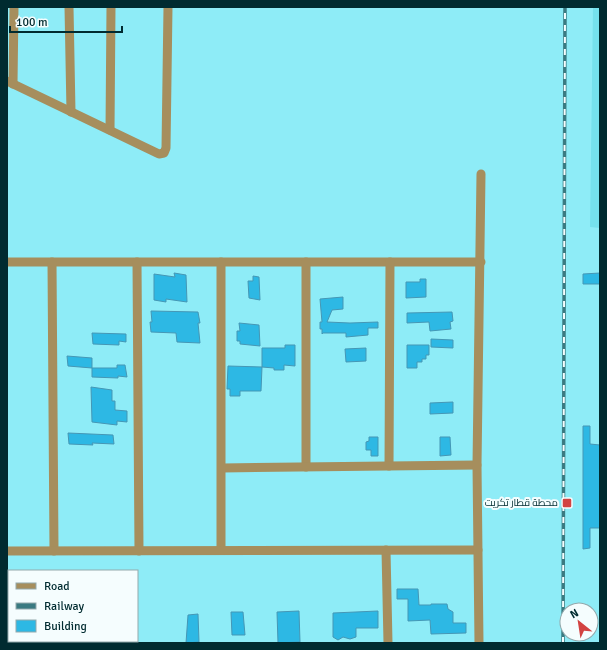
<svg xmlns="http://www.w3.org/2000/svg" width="607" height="650" font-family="Signika,Cairo,sans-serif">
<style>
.built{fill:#75e1ed}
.building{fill:#2db8e4;stroke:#4597b5}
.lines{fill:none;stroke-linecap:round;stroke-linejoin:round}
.minor{stroke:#a68e5d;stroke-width:9}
.rail-casing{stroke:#3a7a81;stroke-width:3.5}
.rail{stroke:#f5fdfe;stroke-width:2;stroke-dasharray:6;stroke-linecap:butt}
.poi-dot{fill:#d24342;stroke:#f5fdfe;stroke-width:1.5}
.labels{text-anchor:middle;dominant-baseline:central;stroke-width:4;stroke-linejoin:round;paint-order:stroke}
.poi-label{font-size:10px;fill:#002b30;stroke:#f5fdfe;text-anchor:end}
</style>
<rect width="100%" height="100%" fill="#8eecf7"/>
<!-- built -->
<path class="built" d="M593,7H600V228L590,227Z"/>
<!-- building -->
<g class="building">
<path d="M174,273L186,275L187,302L166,299V302L154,300V274L175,277Z"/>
<path d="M600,273V284H583V274Z"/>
<path d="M253,276L259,277L260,300L249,298L248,281H253Z"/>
<path d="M420,279H426V297L406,298V282H420Z"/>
<path d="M343,297V309L332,310L327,322L350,323L378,322V328H368V335L346,337V333H323L322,334V329H320V322H322L320,299Z"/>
<path d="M151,311L198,312L200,323H198L200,343L177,342L176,333L151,332L150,322H152Z"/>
<path d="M452,312L453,321L450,322L451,329L430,331L429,322L407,323V313Z"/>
<path d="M239,323L259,325L260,346L240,344V341H237V331H240Z"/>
<path d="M92,333L126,334V342L119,341V345L93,344Z"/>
<path d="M431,339L453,340V348L431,347Z"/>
<path d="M285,345H295V366L284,365V370H274V368L262,367V348H285Z"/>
<path d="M407,345H429V355H426V359H422V362H417V368H407Z"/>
<path d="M366,348V361L346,362L345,349Z"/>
<path d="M67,356L92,358V368L68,366Z"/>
<path d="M117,365H125L127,377L118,376V378L92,377V368H117Z"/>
<path d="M228,366L262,367L261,391H240V396H230V389H227Z"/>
<path d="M91,387L112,390V401H115V410L127,411V422L117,421V425L92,422Z"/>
<path d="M453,402V413L430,414V403Z"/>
<path d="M583,426H590V444L600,445V528H590V548L583,549Z"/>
<path d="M68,433L113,435L114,444L92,443L93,445L69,444Z"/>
<path d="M369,437H378V456H371V450H366V442L369,441Z"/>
<path d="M440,437H450L451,455L440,456Z"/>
<path d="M397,589H418L419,605H431V604H447L448,609L453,612V623H466V633L431,634L430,620L408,621V599H397Z"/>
<path d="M299,611L300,642L278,643L277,612Z"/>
<path d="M378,611V628H356V637L350,639L343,637L338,640L333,637V613Z"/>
<path d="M231,612H243L245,635H232Z"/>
<path d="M198,614L199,642L186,643L188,615Z"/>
</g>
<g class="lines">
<!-- minor -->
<g class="minor">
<path d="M69,7L71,112"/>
<path d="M7,81L159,154L164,153L166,148L168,7"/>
<path d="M13,84L14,7"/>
<path d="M110,130L111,7"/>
<path d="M7,262H481"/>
<path d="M52,262L54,551"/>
<path d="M137,262L139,551"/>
<path d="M389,466L390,262"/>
<path d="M306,467V262"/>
<path d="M222,468L477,465"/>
<path d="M221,550V262"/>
<path d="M386,550L388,643"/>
<path d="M7,551L478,550"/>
<path d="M7,602L9,607"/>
<path d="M7,631L9,626"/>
<path d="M479,643L477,465L481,174"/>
</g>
<!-- rail casing -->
<g class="rail-casing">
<path id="rail" d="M563,643L565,7"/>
</g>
<!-- rail -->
<use href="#rail" class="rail"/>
</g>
<!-- markers -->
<rect class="poi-dot" x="562" y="498" width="10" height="10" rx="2"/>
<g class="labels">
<!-- poi labels -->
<g class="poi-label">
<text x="558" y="503">محطة قطار تكريت</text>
</g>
</g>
<!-- border -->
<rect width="607" height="650" fill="none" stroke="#002b30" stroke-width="16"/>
<!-- legend -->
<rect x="8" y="570" width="130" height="72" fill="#f5fdfe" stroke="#93a9ac"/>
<rect x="16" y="583" width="20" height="6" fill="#a68e5d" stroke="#93a9ac"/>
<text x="44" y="590" font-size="12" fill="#002b30">Road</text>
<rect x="16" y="603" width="20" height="6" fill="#3a7a81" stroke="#93a9ac"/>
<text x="44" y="610" font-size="12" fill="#002b30">Railway</text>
<rect x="16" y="620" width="20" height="12" fill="#2db8e4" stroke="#93a9ac"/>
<text x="44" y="630" font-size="12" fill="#002b30">Building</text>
<!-- north arrow -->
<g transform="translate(579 622) rotate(330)"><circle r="19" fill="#f5fdfe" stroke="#93a9ac"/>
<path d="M0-3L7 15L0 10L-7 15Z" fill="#d24342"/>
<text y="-6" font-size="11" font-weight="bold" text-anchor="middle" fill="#002b30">N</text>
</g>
<!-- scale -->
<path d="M10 26v6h112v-6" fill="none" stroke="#002b30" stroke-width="2"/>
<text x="16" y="26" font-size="12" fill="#002b30" stroke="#f5fdfe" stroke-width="3" paint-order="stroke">100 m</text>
</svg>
